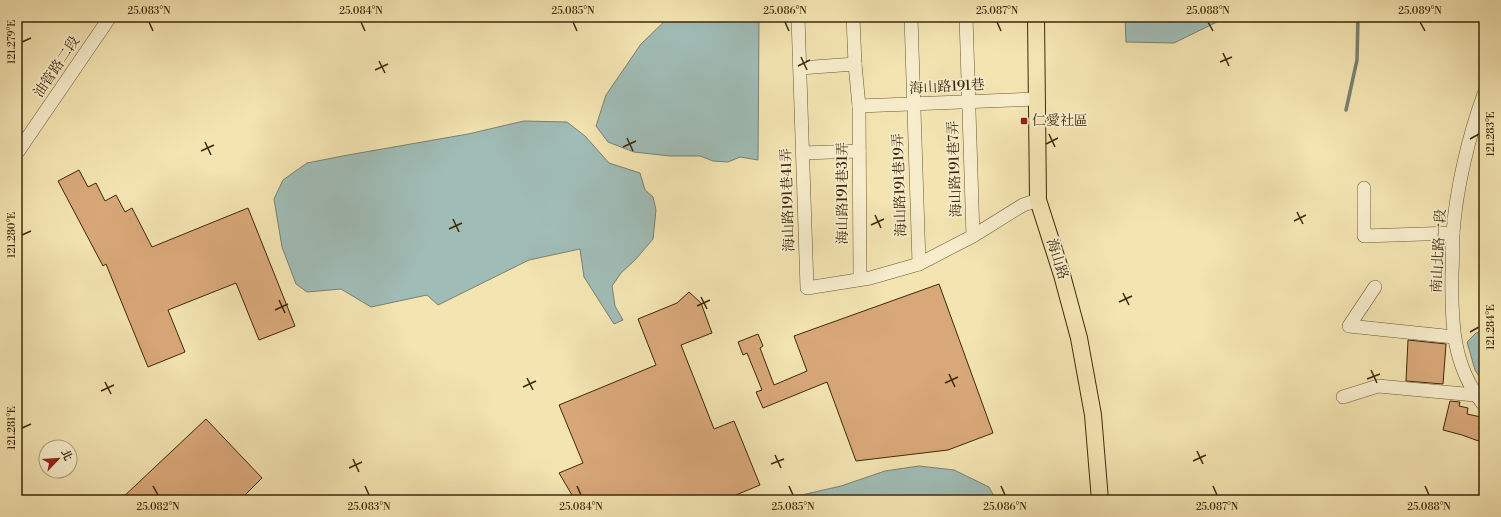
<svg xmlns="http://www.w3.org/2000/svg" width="1501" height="517" font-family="'Libre Bodoni','Noto Serif TC',serif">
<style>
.water{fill:#a0bcb6;stroke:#798171}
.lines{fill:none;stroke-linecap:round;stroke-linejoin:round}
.stream{stroke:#798171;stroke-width:3.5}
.building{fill:#d9a879;stroke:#3f280a}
.minor-casing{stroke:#6c5734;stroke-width:14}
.major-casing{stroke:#3f280a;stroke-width:18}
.minor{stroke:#f7edcc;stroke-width:13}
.major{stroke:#f3e4b1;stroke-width:16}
.ticks{fill:none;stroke:#3f280a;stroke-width:1.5}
.poi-dot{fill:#8f2418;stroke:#f7edcc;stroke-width:1.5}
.labels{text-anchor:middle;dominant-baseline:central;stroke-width:3.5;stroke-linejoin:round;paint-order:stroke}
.street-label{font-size:14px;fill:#3f280a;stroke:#f7edcc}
.poi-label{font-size:14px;fill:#3f280a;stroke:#f7edcc;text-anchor:start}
.neatline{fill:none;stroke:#3f280a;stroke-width:1.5}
.ticks-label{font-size:10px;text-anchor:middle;fill:#3f280a}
</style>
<rect width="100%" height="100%" fill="#f3e4b1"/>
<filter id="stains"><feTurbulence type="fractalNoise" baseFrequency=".005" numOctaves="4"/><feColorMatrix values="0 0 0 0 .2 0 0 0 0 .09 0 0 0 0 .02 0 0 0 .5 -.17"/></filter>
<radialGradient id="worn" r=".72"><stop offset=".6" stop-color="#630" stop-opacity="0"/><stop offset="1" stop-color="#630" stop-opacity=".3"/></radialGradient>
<!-- water -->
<g class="water">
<path d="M669,17H759L758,160L740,157L728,162L713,161L700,156H670L634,152L608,142L596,126L606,95L641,44Z"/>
<path d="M1125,17H1225V18L1174,43L1126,42Z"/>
<path d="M524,121L567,122L585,136L609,163L640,173L645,190L653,197L656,210L653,239L635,260L621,273L612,286L615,306L623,320L614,324L584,277L580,249L529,260L438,305L427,295L371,307L341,289L307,292L296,284L282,247L274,199L283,180L307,163L348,155L468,134Z"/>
<path d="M1484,331V384L1475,370L1467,342L1476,333Z"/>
<path d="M919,466L954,470L989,487L996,500H780L841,486L885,471Z"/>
</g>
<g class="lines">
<!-- stream -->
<path class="stream" d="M1346,110L1357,60L1358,17"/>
</g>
<!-- building -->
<g class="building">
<path d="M79,170L88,187L96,183L105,201L116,195L125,212L132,208L152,247L248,208L295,326L259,340L236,283L168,310L185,352L148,367L106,264L103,266L58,181Z"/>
<path d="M939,284L993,433L948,450L856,461L827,382L763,408L756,392L762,390L747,353L743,355L738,342L758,334L763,346L760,348L774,385L807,371L794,336Z"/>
<path d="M689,292L701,303L712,333L681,345L714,429L734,421L760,485L724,500H575L559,473L583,463L559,405L656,365L638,319L677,303Z"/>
<path d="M1408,340L1446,344L1443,384L1406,381Z"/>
<path d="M1450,401L1460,402L1459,406L1468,408L1467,414L1481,417L1479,429L1484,431V443L1462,435L1443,430Z"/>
<path d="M206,419L262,478L240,500H120Z"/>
</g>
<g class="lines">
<!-- minor casing -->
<g class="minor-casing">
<g id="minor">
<path d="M798,17L807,288L870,278L919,264L973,236L1023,205L1038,200"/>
<path d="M853,17L855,64L859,106L860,279"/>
<path d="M911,17L919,264"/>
<path d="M966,17L973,236"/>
<path d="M800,68L855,64"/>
<path d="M1484,94C1469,135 1456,189 1453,233C1452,246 1453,259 1452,273C1451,320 1452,367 1484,405"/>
<path d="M859,106L1037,99"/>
<path d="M17,153L110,17"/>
<path d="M803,153L859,151"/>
<path d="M1364,188V236L1453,233"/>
<path d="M1375,287L1349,326L1454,337"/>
<path d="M1343,397L1378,386L1475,395"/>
</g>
</g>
<!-- major casing -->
<g class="major-casing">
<path id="major" d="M1036,17L1038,200L1062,275L1079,338L1093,415L1100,500"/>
</g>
<!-- minor -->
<use href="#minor" class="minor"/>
<!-- major -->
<use href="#major" class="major"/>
</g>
<!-- ticks -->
<path class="ticks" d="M149,22L153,31M361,22L365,31M573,22L577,31M785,22L789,31M997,22L1001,31M1208,22L1213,31M1420,22L1425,31M22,42L31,38M1223,53L1229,66M801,57L807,70M379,61L385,73M1220,62L1232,57M798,66L810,60M375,70L388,64M1049,134L1055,147M627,138L633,151M1470,139L1479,134M205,142L211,155M1046,144L1058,138M623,147L636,141M201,151L214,145M1297,212L1303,224M875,215L881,228M453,219L459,232M1294,221L1306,215M871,225L884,219M449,229L462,223M22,235L31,231M1123,293L1129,305M701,297L707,309M279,300L285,313M1119,302L1132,296M697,306L710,300M275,310L288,304M1470,332L1479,327M1371,370L1377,383M949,374L955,387M527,378L533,390M1367,379L1380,374M105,382L111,394M945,383L958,377M523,387L536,381M101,391L114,385M22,428L31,424M1197,451L1203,464M775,455L781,468M353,459L359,472M1193,461L1206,455M771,464L784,459M349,468L362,462M153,486L158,495M365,486L369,495M577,486L581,495M789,486L793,495M1001,486L1005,495M1213,486L1217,495M1425,486L1429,495"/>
<!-- markers -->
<rect class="poi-dot" x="1020" y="117" width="8" height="8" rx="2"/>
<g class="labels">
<!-- street labels -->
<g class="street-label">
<text transform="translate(57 67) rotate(-56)">油管路二段</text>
<text transform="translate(947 87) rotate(-3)">海山路191巷</text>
<text transform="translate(955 169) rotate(-92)">海山路191巷7弄</text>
<text transform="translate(900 185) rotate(-92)">海山路191巷19弄</text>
<text transform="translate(843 193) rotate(-90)">海山路191巷31弄</text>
<text transform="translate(788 200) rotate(-92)">海山路191巷41弄</text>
<text transform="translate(1439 251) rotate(-87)">南山北路一段</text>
<text transform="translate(1057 259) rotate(72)">海山路</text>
</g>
<!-- poi labels -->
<g class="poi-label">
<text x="1032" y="121">仁愛社區</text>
</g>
</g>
<!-- margin -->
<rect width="1501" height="517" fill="none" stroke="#f3e4b1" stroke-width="44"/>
<!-- north arrow -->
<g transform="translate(58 459) rotate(65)"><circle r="19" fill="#f7edcc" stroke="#ad9e7e"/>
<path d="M0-3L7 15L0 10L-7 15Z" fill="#8f2418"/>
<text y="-6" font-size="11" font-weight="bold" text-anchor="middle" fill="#3f280a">北</text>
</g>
<rect x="22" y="22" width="1457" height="473" class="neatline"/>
<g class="ticks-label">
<text x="149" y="14">25.083°N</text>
<text x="361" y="14">25.084°N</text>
<text x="573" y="14">25.085°N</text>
<text x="785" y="14">25.086°N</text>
<text x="997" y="14">25.087°N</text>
<text x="1208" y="14">25.088°N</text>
<text x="1420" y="14">25.089°N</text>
<text transform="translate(11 42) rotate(-90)" y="4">121.279°E</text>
<text transform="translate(1490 134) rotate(-90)" y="4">121.283°E</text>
<text transform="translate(11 235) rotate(-90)" y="4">121.280°E</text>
<text transform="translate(1490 327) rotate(-90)" y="4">121.284°E</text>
<text transform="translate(11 428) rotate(-90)" y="4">121.281°E</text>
<text x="158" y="510">25.082°N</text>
<text x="369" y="510">25.083°N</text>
<text x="581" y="510">25.084°N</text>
<text x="793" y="510">25.085°N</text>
<text x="1005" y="510">25.086°N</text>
<text x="1217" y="510">25.087°N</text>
<text x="1429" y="510">25.088°N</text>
</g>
<rect width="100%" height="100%" filter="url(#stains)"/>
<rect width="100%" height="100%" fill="url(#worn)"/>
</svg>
